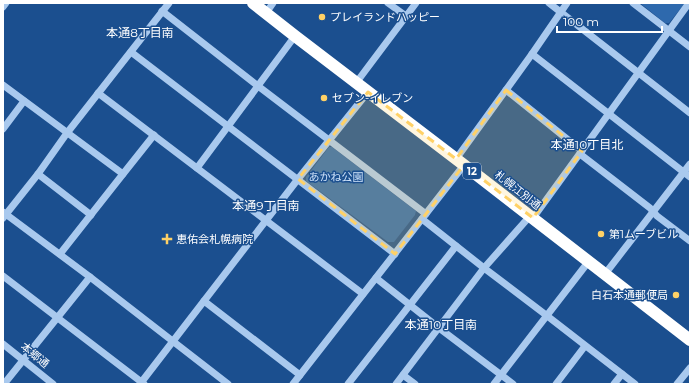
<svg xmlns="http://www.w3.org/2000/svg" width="693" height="387" font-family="Montserrat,'Noto Sans JP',sans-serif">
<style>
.green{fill:#2e69ad}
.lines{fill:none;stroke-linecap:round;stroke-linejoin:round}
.minor{stroke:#a9c9ee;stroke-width:7}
.highway{stroke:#fff;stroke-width:12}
.marked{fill:#ffd166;fill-opacity:0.2;stroke:#ffd166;stroke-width:3;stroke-dasharray:8 5;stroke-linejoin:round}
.poi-dot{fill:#ffd166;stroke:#1b4f8f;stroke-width:1.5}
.labels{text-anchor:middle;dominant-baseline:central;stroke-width:3;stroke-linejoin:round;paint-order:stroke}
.shield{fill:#1b4f8f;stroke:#bbcadd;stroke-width:1}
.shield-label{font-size:10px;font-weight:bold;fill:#fff}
.poi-label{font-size:11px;fill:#fff;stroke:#1b4f8f;text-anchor:start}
.park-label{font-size:11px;fill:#cfe3fa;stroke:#1b4f8f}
.street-label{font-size:11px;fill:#fff;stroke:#1b4f8f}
.neighbourhood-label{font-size:12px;fill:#fff;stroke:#1b4f8f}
</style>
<rect width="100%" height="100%" fill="#1b4f8f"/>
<!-- green -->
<g class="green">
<path d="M640,3H685L669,23H665Z"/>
<path d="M329,147H332L416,211L415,215L394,242H388L306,181V177Z"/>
</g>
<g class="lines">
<!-- minor -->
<g class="minor">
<path d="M388,3L406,16"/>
<path d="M549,3L690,113"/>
<path d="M633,3L690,47"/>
<path d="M3,7L6,3"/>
<path d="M162,11L258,86L426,214"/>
<path d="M266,13L273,3"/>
<path d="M131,52L395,254"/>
<path d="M532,54L690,177"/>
<path d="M356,83L416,3"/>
<path d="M3,85L123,174"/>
<path d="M506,90L582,151"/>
<path d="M98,93L363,294"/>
<path d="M3,129L24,101"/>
<path d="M580,154L650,208L657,216L690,241"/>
<path d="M456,159L532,54L567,3"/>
<path d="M197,168L295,36"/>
<path d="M38,174L91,215"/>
<path d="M3,212L90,277L228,384"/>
<path d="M3,218L38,174L67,133L169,3"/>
<path d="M533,218L689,3"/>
<path d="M422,219L484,268L546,315L635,384"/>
<path d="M60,254L123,174L154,135"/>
<path d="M605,274L690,164"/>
<path d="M3,276L144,384"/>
<path d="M376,278L439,328L513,384"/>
<path d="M204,301L300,375"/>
<path d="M3,344L53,384"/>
<path d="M403,375L415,384"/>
<path d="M4,384L90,277"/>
<path d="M140,384L298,179L368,92"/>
<path d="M293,384L464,165"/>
<path d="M348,384L456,246"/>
<path d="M396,384L484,268L530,216"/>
<path d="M494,384L589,261"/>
<path d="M556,384L585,346"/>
<path d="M614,384L622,374"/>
<path d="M677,384L690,368"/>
</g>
<!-- highway -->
<path class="highway" d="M253,3L295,36L464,165L690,340"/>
</g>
<!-- marked area -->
<path class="marked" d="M506,90L582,151L533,218L464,165L395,254L298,179L368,92L456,159Z"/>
<!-- markers -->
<g class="poi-dot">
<circle cx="322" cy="17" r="4"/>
<circle cx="324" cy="98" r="4"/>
<circle cx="601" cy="234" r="4"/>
<path d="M165 233h4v4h4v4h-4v4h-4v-4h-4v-4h4z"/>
<circle cx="676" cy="295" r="4"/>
</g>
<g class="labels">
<!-- shield labels -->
<rect class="shield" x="463" y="163" width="18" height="16" rx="3"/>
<g class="shield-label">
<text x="472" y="171">12</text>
</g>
<!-- poi labels -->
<g class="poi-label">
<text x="330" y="17">プレイランドハッピー</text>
<text x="332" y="98">セブン-イレブン</text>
<text x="609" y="234">第1ムーブビル</text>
<text x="176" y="239">恵佑会札幌病院</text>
<text x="668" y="295" text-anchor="end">白石本通郵便局</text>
</g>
<!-- park labels -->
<g class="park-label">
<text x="336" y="177">あかね公園</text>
</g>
<!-- street labels -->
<g class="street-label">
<text transform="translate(518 190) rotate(38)">札幌江別通</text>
<text transform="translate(35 355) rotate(39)">本郷通</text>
</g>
<!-- neighbourhood labels -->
<g class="neighbourhood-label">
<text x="140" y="32">本通8丁目南</text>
<text x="587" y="144">本通10丁目北</text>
<text x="266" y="205">本通9丁目南</text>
<text x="441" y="324">本通10丁目南</text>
</g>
</g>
<!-- border -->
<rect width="693" height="387" fill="none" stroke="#ffffff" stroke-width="8"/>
<!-- scale -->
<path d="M557 26v6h105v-6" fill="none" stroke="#ffffff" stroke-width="2"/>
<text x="563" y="26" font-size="12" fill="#ffffff" stroke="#1b4f8f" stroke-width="3" paint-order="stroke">100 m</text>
</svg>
